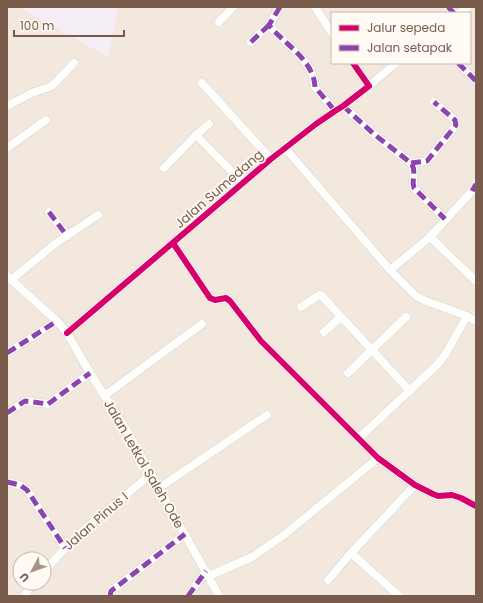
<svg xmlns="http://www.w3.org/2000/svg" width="483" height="603" font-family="Poppins,sans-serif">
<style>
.residential{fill:#f2e8de;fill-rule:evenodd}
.education{fill:#f6eef6}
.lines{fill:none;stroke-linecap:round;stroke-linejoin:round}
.minor-casing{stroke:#d7d1cb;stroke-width:9}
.minor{stroke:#fefefd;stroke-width:8}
.quiet{stroke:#8e44ad;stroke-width:5;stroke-dasharray:10 5;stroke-linecap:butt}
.cycleway-casing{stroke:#fffaf3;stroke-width:8}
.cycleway{stroke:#d6006c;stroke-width:6}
.labels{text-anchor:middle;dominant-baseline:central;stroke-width:3.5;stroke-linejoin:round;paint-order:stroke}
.street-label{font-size:13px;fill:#7a5c4d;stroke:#fffaf3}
</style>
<rect width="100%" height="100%" fill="#f9f5f0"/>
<!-- residential -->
<path class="residential" d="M7,7H476V596H7ZM332,13H470V63H332ZM20,559H44V583H20Z"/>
<!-- education -->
<path class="education" d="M18,7H118L108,57Z"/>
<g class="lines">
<!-- minor casing -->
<g class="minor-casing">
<g id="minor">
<path d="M280,7L269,25C284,44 314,60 315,87L335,111"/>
<path d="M315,7L332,33"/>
<path d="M448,7L454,13"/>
<path d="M459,13L468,7"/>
<path d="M219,22L233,7"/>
<path d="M251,42L269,25"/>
<path d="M458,63L476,81"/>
<path d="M202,83L271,159"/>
<path d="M369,86L396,63"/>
<path d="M7,106L32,93L52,86L74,63"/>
<path d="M343,106L375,135L411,163C417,171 411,179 414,188L445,219"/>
<path d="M196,135L209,124"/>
<path d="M7,148L46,120"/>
<path d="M285,148L390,270L416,296L426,301L467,316L476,321"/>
<path d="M411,163L427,161L456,125L455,120L434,102"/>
<path d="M164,168L196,135L243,183"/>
<path d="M49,212L67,236"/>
<path d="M430,237L476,281"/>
<path d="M173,243L210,298L215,300L226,298L230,301L261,341L378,458L415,485L433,494L438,496L452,495L461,498L476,506"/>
<path d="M390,270L430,237L472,191L476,184"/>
<path d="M7,276L57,321L67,333L90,373L129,434L219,596"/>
<path d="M11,280L56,243L98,215"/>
<path d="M301,307L319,295H321L410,391"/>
<path d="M324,332L341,317"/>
<path d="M67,333L271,159L316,124L335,111L343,106L369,86L353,63"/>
<path d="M7,353L57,321"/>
<path d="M348,373L406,317"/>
<path d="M104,396L202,324"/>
<path d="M7,413L25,401L48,404L90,373"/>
<path d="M359,438L437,365L445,355L467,316"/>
<path d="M7,482L20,485L27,490L65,548"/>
<path d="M159,488L267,415"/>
<path d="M44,571L80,533L151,474"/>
<path d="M209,576L252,557L284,535L378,458"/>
<path d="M328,580L351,553"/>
<path d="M24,596L33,583"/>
<path d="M110,596L111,591L185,534"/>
<path d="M188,596L206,571"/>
<path d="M399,596L351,553L415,485"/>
</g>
</g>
<!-- minor -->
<use href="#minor" class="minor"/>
<!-- quiet -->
<g class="quiet">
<path d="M280,7L269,25C284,44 314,60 315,87L335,111"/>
<path d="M448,7L454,13"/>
<path d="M251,42L269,25"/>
<path d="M458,63L476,81"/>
<path d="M343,106L375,135L411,163C417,171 411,179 414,188L445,219"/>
<path d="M411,163L427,161L456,125L455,120L434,102"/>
<path d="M472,191L476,184"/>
<path d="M49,212L67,236"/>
<path d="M7,353L57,321"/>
<path d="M7,413L25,401L48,404L90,373"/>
<path d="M7,482L20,485L27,490L65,548"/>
<path d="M110,596L111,591L185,534"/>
<path d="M188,596L206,571"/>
</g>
<!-- cycleway casing -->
<g class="cycleway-casing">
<g id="cycleway">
<path d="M173,243L210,298L215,300L226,298L230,301L261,341L378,458L415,485L433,494L438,496L452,495L461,498L476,506"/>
<path d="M67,333L271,159L316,124L335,111L343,106L369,86L353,63"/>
</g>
</g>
<!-- cycleway -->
<use href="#cycleway" class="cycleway"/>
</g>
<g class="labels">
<!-- street labels -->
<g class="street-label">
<text transform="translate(219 189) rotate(-41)">Jalan Sumedang</text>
<text transform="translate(144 464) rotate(60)">Jalan Letkol Saleh Ode</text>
<text transform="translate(96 521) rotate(-41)">Jalan Pinus I</text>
</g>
</g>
<!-- border -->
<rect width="483" height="603" fill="none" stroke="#7a5c4d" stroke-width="16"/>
<!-- legend -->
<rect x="331" y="12" width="140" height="52" fill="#fffaf3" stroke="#cabbb1"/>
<rect x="339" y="25" width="20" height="6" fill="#d6006c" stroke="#cabbb1"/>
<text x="367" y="32" font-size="12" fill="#7a5c4d">Jalur sepeda</text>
<rect x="339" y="45" width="20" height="6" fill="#8e44ad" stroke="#cabbb1"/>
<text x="367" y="52" font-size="12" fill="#7a5c4d">Jalan setapak</text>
<!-- north arrow -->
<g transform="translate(32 571) rotate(229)"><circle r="19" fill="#fffaf3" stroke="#cabbb1"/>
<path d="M0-3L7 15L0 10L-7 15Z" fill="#a69286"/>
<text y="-6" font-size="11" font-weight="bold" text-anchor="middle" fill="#7a5c4d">U</text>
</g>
<!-- scale -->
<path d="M14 30v6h110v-6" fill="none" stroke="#7a5c4d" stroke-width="2"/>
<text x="20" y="30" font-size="12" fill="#7a5c4d" stroke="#fffaf3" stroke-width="3" paint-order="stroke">100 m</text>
</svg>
